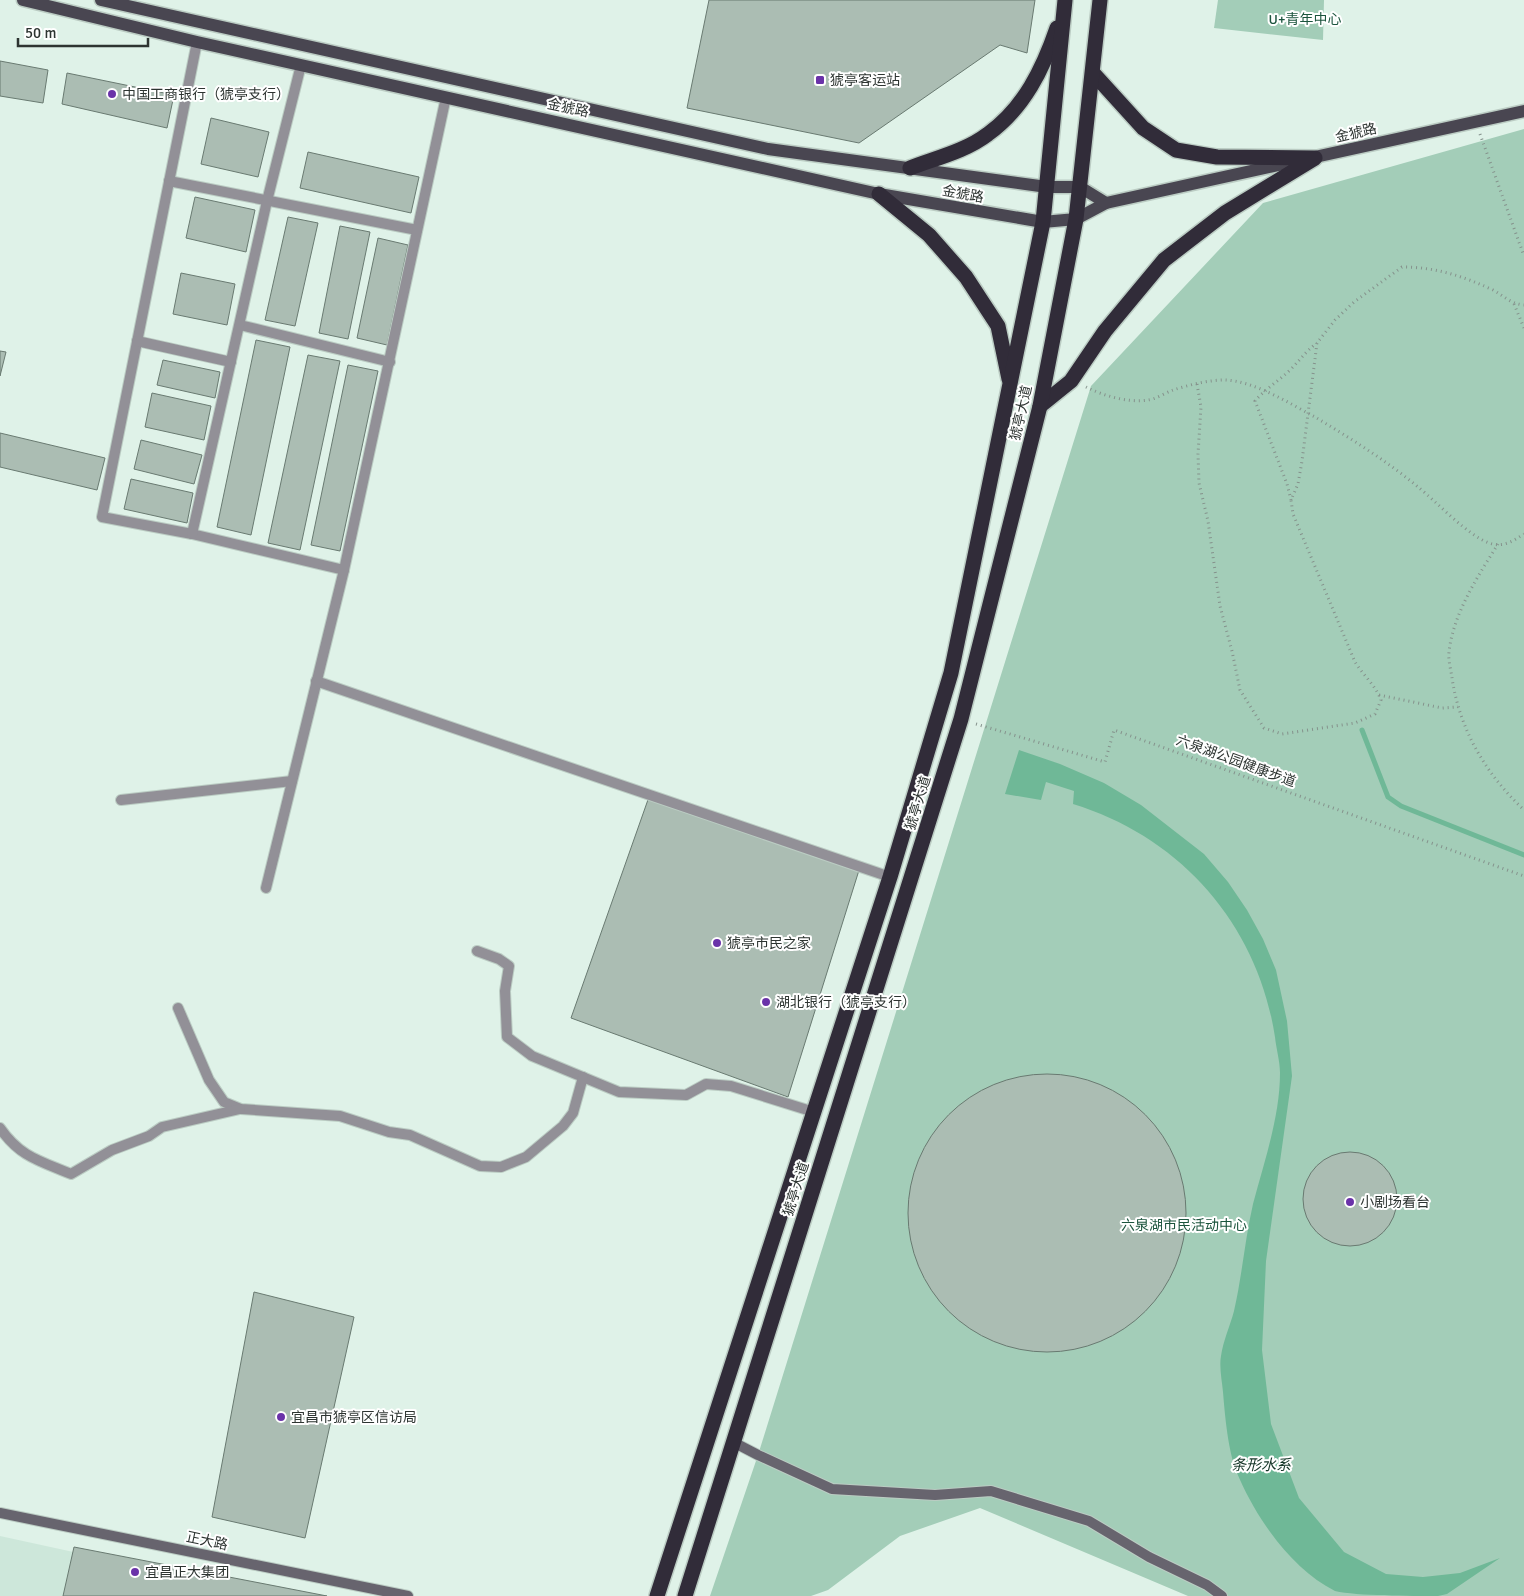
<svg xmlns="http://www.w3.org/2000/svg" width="1524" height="1596" font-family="Signika,'Noto Sans SC',sans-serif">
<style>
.built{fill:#cde7da}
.green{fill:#a3cdb8}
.water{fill:#6fb897}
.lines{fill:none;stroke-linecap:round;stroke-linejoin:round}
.stream{stroke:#6fb897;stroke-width:5}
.building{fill:#abbdb3;stroke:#697a71}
.lane-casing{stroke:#bbccc3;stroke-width:12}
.street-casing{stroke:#bbccc3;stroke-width:12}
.secondary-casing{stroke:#bbccc3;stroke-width:12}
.primary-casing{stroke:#bbccc3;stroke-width:15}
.highway-casing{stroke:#bbccc3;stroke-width:18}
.path{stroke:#85928c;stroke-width:3;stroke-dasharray:1 4;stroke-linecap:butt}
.lane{stroke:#929097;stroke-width:10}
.street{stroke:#929097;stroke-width:10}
.secondary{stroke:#67646e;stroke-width:10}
.primary{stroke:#494651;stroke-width:12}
.highway{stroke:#312c39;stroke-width:15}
.poi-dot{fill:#6a32a9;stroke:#fff;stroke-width:2}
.labels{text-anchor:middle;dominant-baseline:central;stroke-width:4;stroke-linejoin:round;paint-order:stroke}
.park-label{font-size:14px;fill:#1b543d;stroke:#fff}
.poi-label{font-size:14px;fill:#2d3431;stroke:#fff;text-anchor:start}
.street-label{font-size:14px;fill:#2d3431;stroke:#fff}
.water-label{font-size:15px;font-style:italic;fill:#143527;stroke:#fff}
</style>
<rect width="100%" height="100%" fill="#dff2e8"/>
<!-- built -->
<path class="built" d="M0,1536L275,1596H0Z"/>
<!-- green -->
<g class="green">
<path d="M1218,0H1324L1323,40L1214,28Z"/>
<path d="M1524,129V1596H1188L980,1508L900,1536L828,1590L811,1596H710L758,1455L1091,386L1263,203Z"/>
</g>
<!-- water -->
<path class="water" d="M1019,750L1060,764L1104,783L1141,805L1204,854L1228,882L1247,910L1263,939L1276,970L1287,1021L1292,1076L1266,1261L1262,1350L1271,1424L1299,1498L1344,1552L1386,1574L1423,1577L1460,1573L1500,1558L1447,1594L1438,1596C1411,1596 1357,1596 1335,1591C1291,1569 1256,1518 1237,1473C1228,1451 1225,1416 1223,1392C1222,1381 1219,1367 1221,1356C1223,1341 1230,1326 1234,1311C1242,1276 1245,1239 1253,1204C1264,1162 1280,1117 1280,1073C1280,1061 1276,1048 1275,1037C1258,925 1181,837 1073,804L1074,791L1046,782L1041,800L1005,794Z"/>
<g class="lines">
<!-- stream -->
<path class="stream" d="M1362,730L1388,797L1401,806L1524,855"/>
</g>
<!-- building -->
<g class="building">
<path d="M709,0H1035L1027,53L1000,45L859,143L687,108Z"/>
<path d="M0,61L48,70L43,103L0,96Z"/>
<path d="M67,73L174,95L167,128L62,104Z"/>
<path d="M211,118L269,132L258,177L201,164Z"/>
<path d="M308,152L419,177L411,213L300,188Z"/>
<path d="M195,197L255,210L246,252L186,238Z"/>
<path d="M288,217L318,223L295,326L265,320Z"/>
<path d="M340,226L370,232L348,339L319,333Z"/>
<path d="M378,238L408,245L387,345L357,338Z"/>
<path d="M181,273L235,284L227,325L173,314Z"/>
<path d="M256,340L290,347L251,535L217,527Z"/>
<path d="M0,351L6,352L0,376Z"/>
<path d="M308,355L340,361L300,550L268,543Z"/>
<path d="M163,360L220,372L215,398L157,385Z"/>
<path d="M348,365L378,371L340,551L311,545Z"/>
<path d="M152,393L211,406L204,440L145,427Z"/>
<path d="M0,433L105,458L97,490L0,467Z"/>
<path d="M141,440L202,455L194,484L134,469Z"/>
<path d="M131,479L193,493L187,523L124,509Z"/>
<path d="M650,794L860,867L788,1097L571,1018Z"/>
<circle cx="1047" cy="1213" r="139"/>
<circle cx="1350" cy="1199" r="47"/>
<path d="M254,1292L354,1317L305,1538L212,1517Z"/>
<path d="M74,1547L327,1596H63Z"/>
</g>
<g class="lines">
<!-- lane casing -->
<g class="lane-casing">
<g id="lane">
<path d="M121,800L292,781"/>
<path d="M477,951L499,959L509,966L505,991L507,1037L532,1056L619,1092L686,1095L706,1084L731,1086L814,1112"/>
<path d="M178,1008L209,1080L224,1102L241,1109L340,1116L389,1132L410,1135L480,1166L501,1167L526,1157L563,1126L573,1113L583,1077"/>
<path d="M0,1128C20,1157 40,1161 71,1174L112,1150L149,1136L162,1127L240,1109"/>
</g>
</g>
<!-- street casing -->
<g class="street-casing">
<g id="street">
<path d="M197,42L102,517L192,534L344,570"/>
<path d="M169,181L417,230"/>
<path d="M240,325L390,362"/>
<path d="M137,341L231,362"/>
<path d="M192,534L267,201L301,65"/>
<path d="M316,681L890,877"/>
<path d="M266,888L344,570L446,97"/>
</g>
</g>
<!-- secondary casing -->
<g class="secondary-casing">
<g id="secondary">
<path d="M733,1442L758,1455L832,1489L935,1495L991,1491L1089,1521L1149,1557L1207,1585L1222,1596"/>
<path d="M0,1513L408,1596"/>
</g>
</g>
<!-- primary casing -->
<g class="primary-casing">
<g id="primary">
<path d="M23,0L197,42L879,194L1043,222L1076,219L1106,203L1524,111"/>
<path d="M101,0L768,149L1047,187H1080L1106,203"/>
</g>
</g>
<!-- highway casing -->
<g class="highway-casing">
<g id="highway">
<path d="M910,168C936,158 966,151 988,134C1024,108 1043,69 1057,28"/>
<path d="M879,194L929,235L966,277L998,326L1009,379"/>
<path d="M1040,406L1071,381L1105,331L1164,260L1225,213L1315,158L1217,157L1176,150L1143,128L1093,73"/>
<path d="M657,1596L890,877L951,673L1043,222L1065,0"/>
<path d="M685,1596L961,719L1040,406L1076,219L1100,0"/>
</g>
</g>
<!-- path -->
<g class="path">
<path d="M1480,134L1524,256"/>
<path d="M1514,304L1524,328"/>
<path d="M1197,384L1201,407L1198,454L1199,483L1208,521L1220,606L1232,651L1240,690L1264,728L1282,734L1355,723L1375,714L1381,700C1376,686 1363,675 1355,662L1293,514L1291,500L1298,484L1302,461L1317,343L1335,320L1354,302L1402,267C1435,267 1463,276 1493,290C1504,296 1511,304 1524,305"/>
<path d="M1086,387C1104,396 1128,403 1148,400C1156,399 1165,393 1173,390C1189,385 1208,380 1225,380C1254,381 1289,403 1315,417C1350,438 1387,461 1418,487C1437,502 1467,535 1489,543C1503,548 1513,541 1524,534"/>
<path d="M1291,500L1287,484L1255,401C1265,389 1279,381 1291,369C1301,359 1305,352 1317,343"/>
<path d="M1498,544C1478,576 1453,614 1449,652C1448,660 1451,670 1452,678C1460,731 1486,774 1524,810"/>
<path d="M1379,695L1442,708L1458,707"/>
<path d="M976,724L1105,762L1114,730L1524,876"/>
</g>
<!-- lane -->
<use href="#lane" class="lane"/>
<!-- street -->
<use href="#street" class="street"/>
<!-- secondary -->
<use href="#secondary" class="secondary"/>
<!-- primary -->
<use href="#primary" class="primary"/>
<!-- highway -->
<use href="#highway" class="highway"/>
</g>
<!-- markers -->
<g class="poi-dot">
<rect x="815" y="75" width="10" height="10" rx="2.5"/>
<circle cx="112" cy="94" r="5"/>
<circle cx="717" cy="943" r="5"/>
<circle cx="766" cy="1002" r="5"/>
<circle cx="1350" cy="1202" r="5"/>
<circle cx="281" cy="1417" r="5"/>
<circle cx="135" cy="1572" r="5"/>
</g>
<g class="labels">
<!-- park labels -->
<g class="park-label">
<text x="1305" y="19">U+青年中心</text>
<text x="1184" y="1225">六泉湖市民活动中心</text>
</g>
<!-- poi labels -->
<g class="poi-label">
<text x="830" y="80">猇亭客运站</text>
<text x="122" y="94">中国工商银行（猇亭支行）</text>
<text x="727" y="943">猇亭市民之家</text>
<text x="776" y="1002">湖北银行（猇亭支行）</text>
<text x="1360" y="1202">小剧场看台</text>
<text x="291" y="1417">宜昌市猇亭区信访局</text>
<text x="145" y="1572">宜昌正大集团</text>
</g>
<!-- street labels -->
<g class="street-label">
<text transform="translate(568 108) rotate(12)">金猇路</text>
<text transform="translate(1356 133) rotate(-13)">金猇路</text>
<text transform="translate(963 194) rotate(10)">金猇路</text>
<text transform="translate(1021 413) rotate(-77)">猇亭大道</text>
<text transform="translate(1236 761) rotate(20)">六泉湖公园健康步道</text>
<text transform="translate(918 803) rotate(-73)">猇亭大道</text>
<text transform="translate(796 1189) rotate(-72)">猇亭大道</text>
<text transform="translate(207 1541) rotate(12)">正大路</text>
</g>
<!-- water labels -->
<g class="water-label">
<text x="1261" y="1465">条形水系</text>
</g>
</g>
<!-- scale -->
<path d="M18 38v8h130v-8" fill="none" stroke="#2d3431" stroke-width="2.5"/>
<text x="25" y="38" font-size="15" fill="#2d3431" stroke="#ffffff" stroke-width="4" paint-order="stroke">50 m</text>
</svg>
